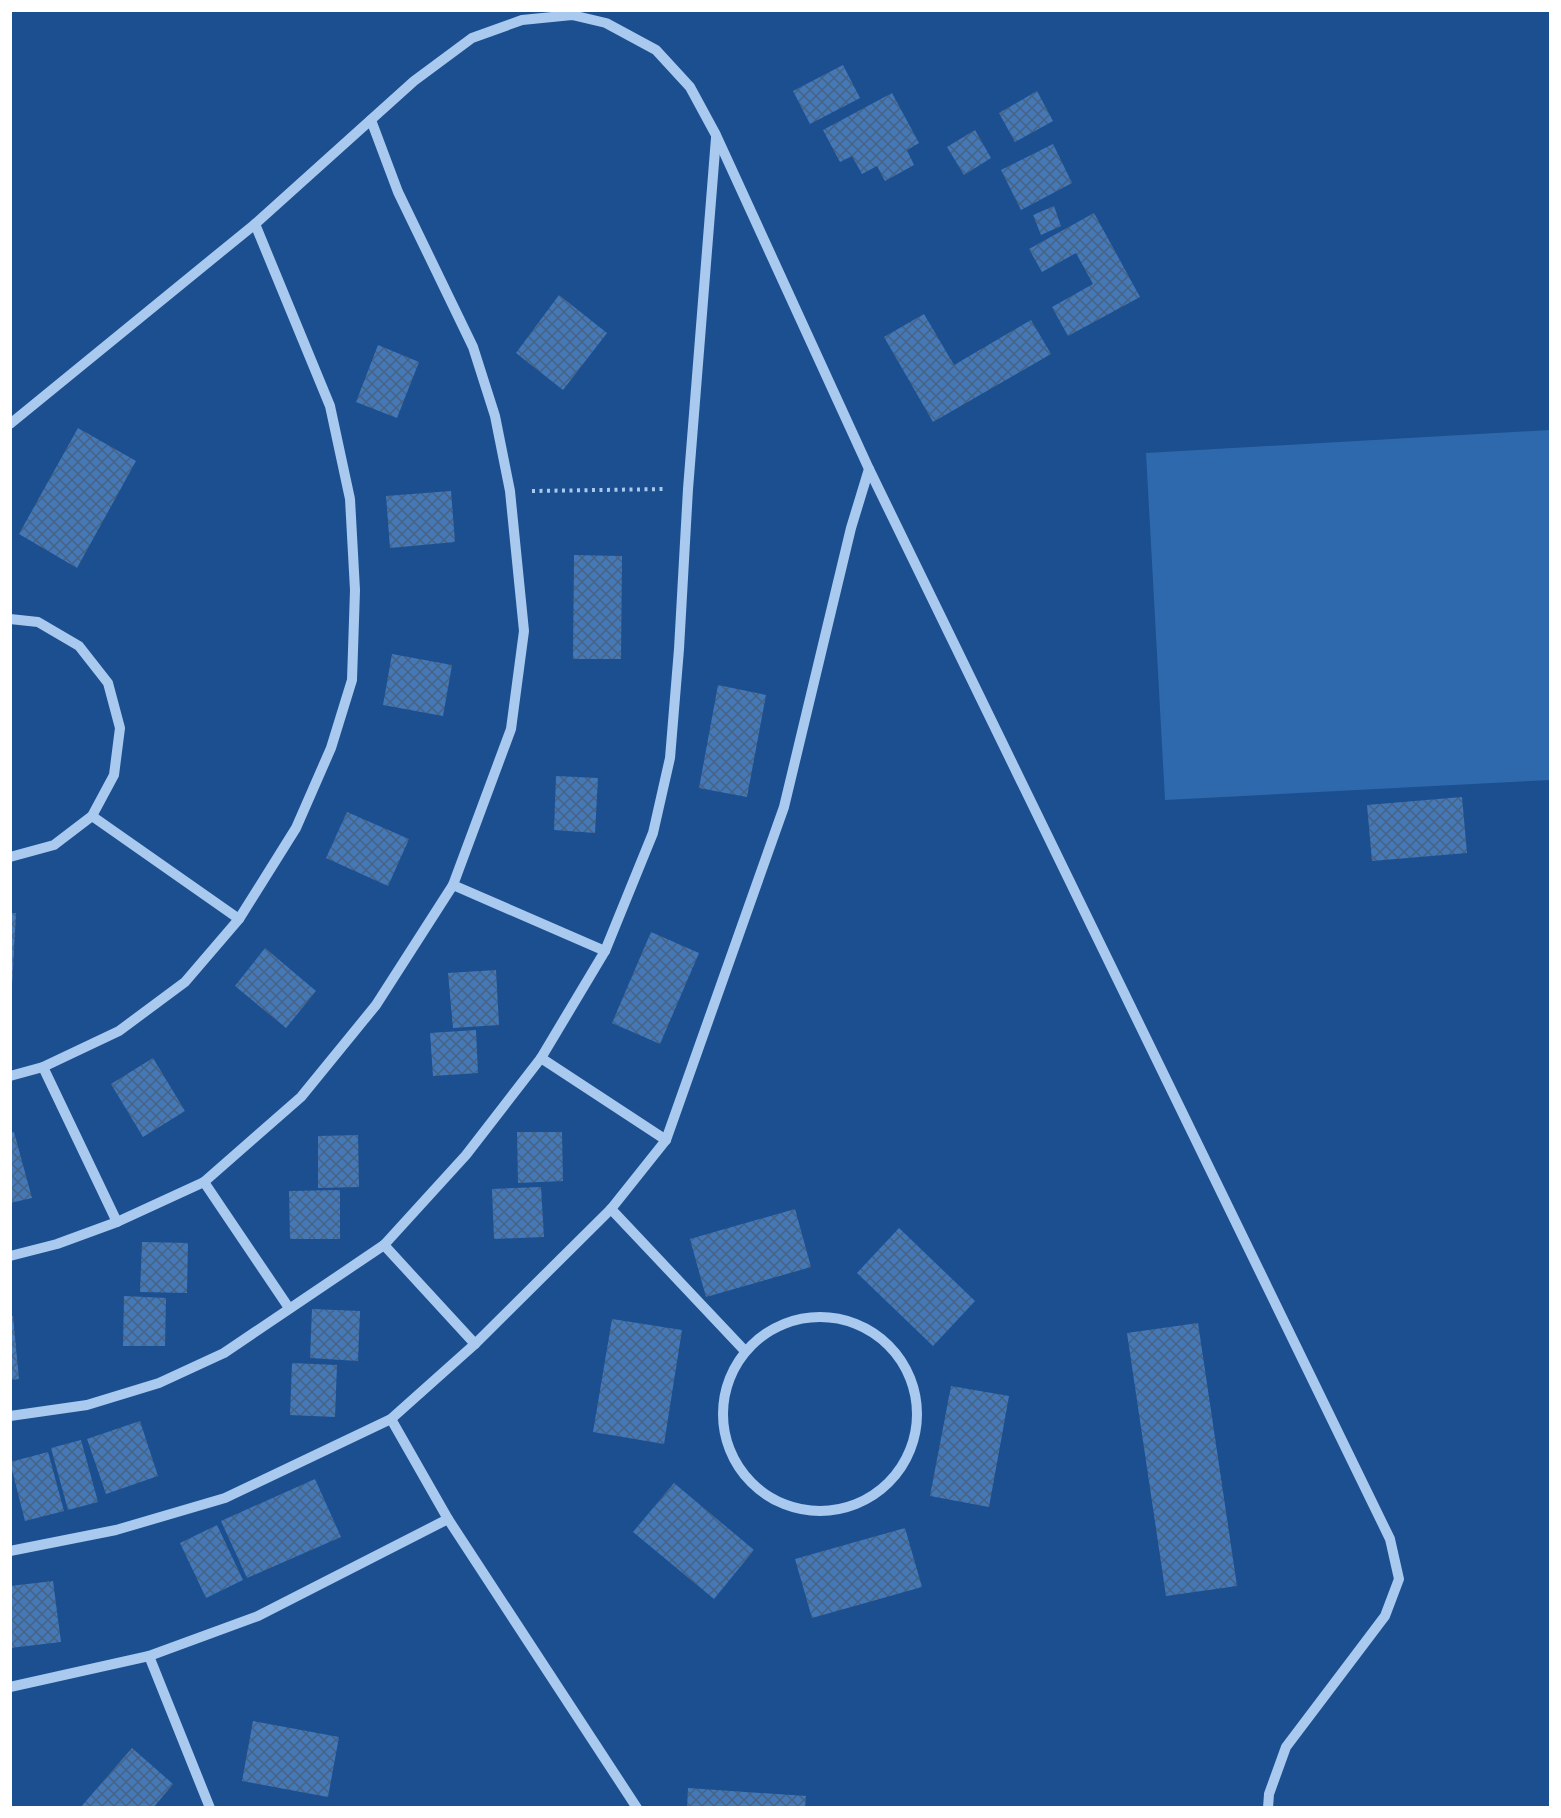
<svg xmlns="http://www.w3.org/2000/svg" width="1561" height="1818" font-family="'Space Grotesk',sans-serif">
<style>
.garden{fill:#2e69ad}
.building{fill:url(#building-cross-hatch)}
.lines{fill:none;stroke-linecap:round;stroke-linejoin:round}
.path{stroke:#a9c9ee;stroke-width:4;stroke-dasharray:3 4.5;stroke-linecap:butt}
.minor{stroke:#a9c9ee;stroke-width:10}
</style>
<defs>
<pattern id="building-cross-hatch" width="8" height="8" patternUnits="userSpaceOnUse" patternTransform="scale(1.5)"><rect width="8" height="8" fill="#4478b7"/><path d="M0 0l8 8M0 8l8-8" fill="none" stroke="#486282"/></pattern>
</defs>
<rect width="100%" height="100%" fill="#1b4f8f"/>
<!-- garden -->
<path class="garden" d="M1550,430V780L1165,800L1146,453Z"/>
<!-- building -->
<g class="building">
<path d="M843,65L860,98L810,124L793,91Z"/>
<path d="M1037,91L1053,121L1015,142L999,113Z"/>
<path d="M892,93L919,143L907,150L914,165L885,181L877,166L862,174L852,156L840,162L823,130Z"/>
<path d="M975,130L991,158L964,175L947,147Z"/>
<path d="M1053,144L1072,183L1021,210L1001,170Z"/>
<path d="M1054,206L1061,226L1041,235L1033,215Z"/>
<path d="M1094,213L1140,297L1068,336L1052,307L1093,284L1076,253L1042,272L1029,249Z"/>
<path d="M559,295L607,333L563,390L516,353Z"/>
<path d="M924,314L954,365L1031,320L1051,354L933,422L884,337Z"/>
<path d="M378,345L419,362L397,418L356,402Z"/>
<path d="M78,428L136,461L77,568L19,534Z"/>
<path d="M451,491L455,542L390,548L386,496Z"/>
<path d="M574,555L622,556L621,659H573Z"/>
<path d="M392,654L452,665L443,716L383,705Z"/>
<path d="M718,685L766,695L747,797L699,788Z"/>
<path d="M556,776L598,778L595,833L554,830Z"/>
<path d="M1462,797L1467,853L1372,861L1367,805Z"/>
<path d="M347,812L409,839L388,886L326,858Z"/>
<path d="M10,913H16L12,987H10Z"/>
<path d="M651,932L699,953L660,1044L612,1023Z"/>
<path d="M265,948L316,991L286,1028L235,986Z"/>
<path d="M496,970L499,1025L453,1028L448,973Z"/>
<path d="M476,1030L478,1073L433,1076L430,1033Z"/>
<path d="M153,1058L185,1111L143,1137L111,1084Z"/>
<path d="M14,1132L32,1198L10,1203V1133Z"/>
<path d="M517,1132H562L563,1181L518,1183Z"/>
<path d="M358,1135L359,1187L318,1188V1136Z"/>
<path d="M541,1187L544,1237L494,1239L492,1189Z"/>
<path d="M340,1190V1239H290L289,1191Z"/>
<path d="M795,1209L811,1267L706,1297L690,1239Z"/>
<path d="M899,1228L975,1301L933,1346L857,1273Z"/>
<path d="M142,1242L188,1243L187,1293L140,1292Z"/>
<path d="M124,1296L166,1298L165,1346H123Z"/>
<path d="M312,1309L360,1311L358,1361L310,1358Z"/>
<path d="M13,1316L19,1379L10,1380V1317Z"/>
<path d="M612,1319L682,1330L664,1444L593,1432Z"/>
<path d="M1198,1323L1237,1586L1166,1596L1127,1333Z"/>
<path d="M292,1363L337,1365L335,1417L290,1415Z"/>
<path d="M951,1386L1009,1396L989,1507L930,1496Z"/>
<path d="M140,1421L158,1476L106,1494L87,1439Z"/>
<path d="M81,1440L98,1502L68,1510L51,1448Z"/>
<path d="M48,1452L64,1511L25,1521L10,1462Z"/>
<path d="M315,1479L341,1537L247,1578L221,1521Z"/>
<path d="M674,1483L754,1550L714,1599L633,1532Z"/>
<path d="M217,1525L243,1580L206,1598L180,1543Z"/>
<path d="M905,1528L922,1587L812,1618L795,1559Z"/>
<path d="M53,1581L61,1642L10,1648V1586Z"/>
<path d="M253,1721L339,1737L328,1797L242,1781Z"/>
<path d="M132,1748L173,1784L153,1808H80Z"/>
<path d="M688,1788L806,1796L805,1808H687Z"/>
</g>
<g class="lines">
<!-- path -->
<path class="path" d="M532,491L666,489"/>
<!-- minor -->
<g class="minor">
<path d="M10,424L255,224L414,81L472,38L522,20L572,15L606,23L656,50L690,87L716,135L869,469L1390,1539L1399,1579L1385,1616L1286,1747L1269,1794L1268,1808"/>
<path d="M10,619L38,622L79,646L108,683L120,728L114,775L92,816L54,845L10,857"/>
<path d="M92,816L239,919"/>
<path d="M453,885L605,951"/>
<path d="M541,1058L666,1140"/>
<path d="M43,1067L117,1222"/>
<path d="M10,1076L43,1067L119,1031L185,982L239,919L296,828L331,748L352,680L355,590L350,499L330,406L255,224"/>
<path d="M204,1182L289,1308"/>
<path d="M611,1209L745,1351"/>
<path d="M384,1245L475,1344"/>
<path d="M10,1256L57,1244L117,1222L204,1182L301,1097L376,1005L453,885L511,729L524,631L510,491L495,416L473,347L398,192L371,120"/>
<circle cx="820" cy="1414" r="97"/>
<path d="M10,1416L87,1405L159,1383L224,1353L384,1245L466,1155L541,1058L605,951L653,833L670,758L679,649L688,489L716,138"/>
<path d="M391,1419L448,1519L637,1808"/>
<path d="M10,1551L116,1530L225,1498L391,1419L475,1344L611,1209L666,1140L784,807L851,528L869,469"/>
<path d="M149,1656L210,1808"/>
<path d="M10,1687L149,1656L258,1616L448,1519"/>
</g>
</g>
<!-- border -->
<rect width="1561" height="1818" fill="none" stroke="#ffffff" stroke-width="24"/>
</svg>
